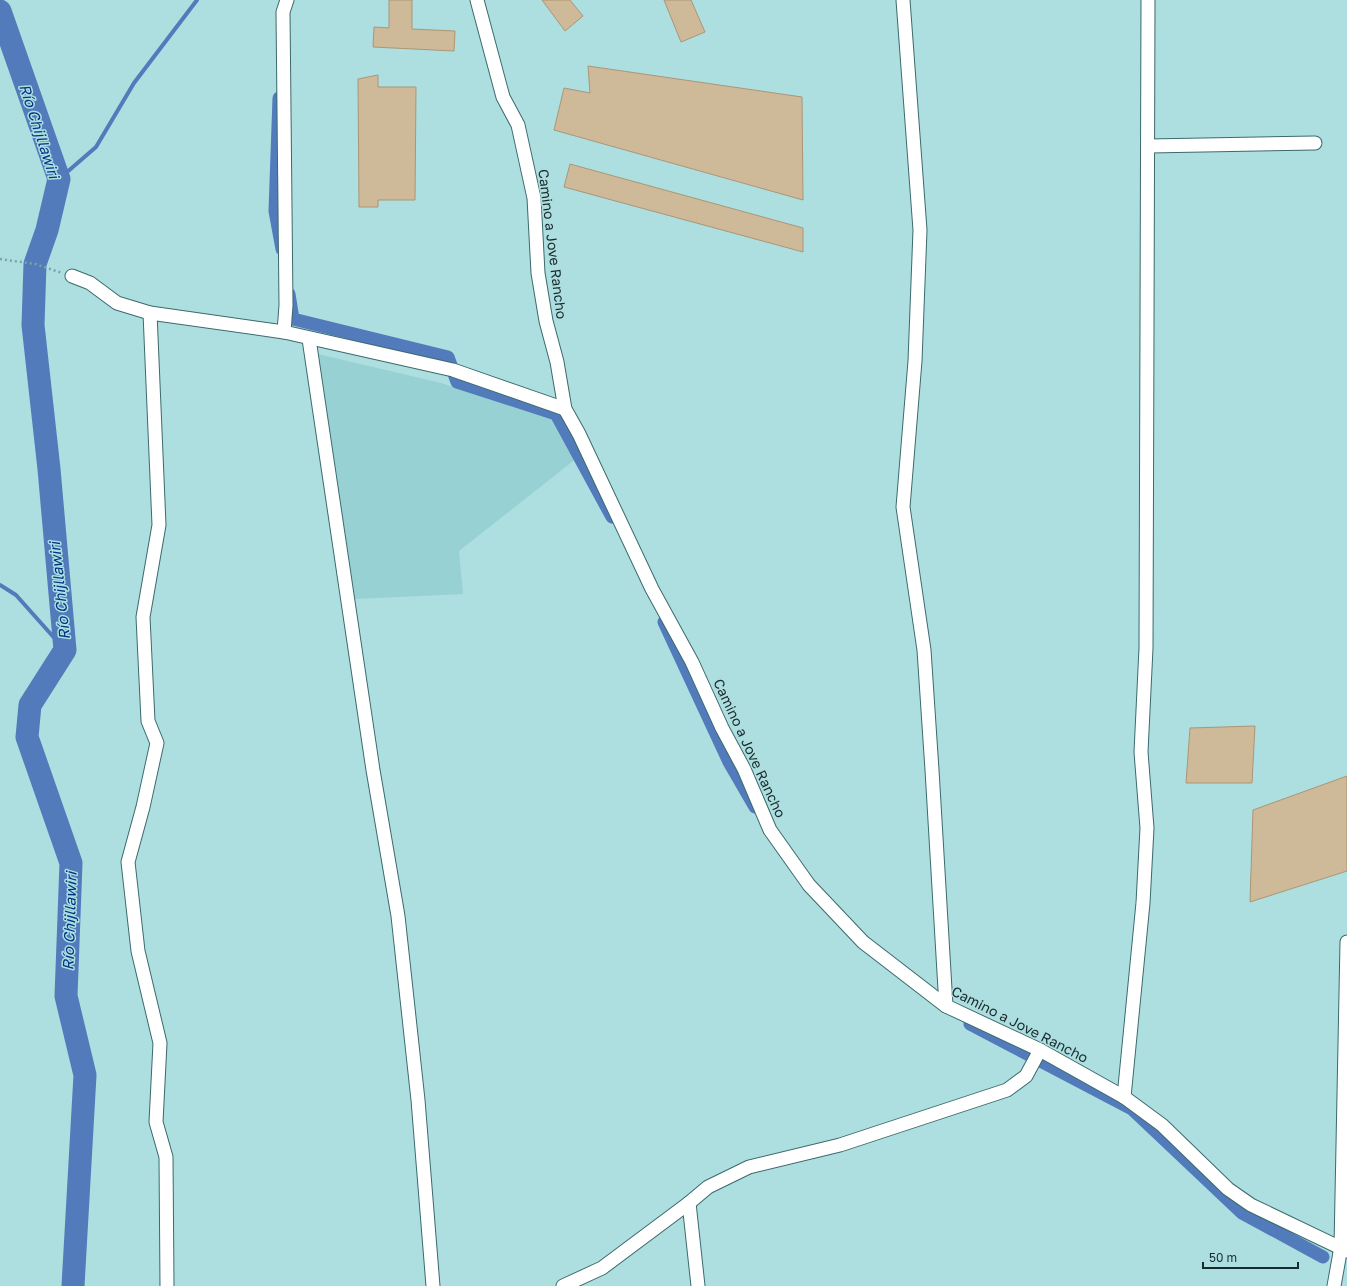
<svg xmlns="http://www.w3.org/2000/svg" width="1347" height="1286" font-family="'Golos Text',sans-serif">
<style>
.built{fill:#98d1d3}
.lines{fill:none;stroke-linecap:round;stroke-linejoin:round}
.stream{stroke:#527bbb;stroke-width:4}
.canal{stroke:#527bbb;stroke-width:13}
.river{stroke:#527bbb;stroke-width:23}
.building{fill:#ceb998;stroke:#ab9676}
.minor-casing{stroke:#3c6a6c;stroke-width:15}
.path{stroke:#7ca3a5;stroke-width:2.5;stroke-dasharray:2 3;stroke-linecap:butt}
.minor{stroke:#fff;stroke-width:13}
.labels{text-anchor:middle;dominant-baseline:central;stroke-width:3;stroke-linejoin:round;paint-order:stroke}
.street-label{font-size:14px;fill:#192c2d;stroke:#addee0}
.water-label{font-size:15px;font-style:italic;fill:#003682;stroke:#addee0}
</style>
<rect width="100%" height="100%" fill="#addee0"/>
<!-- built -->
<path class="built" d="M318,354L441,383L554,420L577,458L459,551L463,594L355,599Z"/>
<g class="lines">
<!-- stream -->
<g class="stream">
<path d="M59,179L96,147L134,83L197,0"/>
<path d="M0,585L16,595L65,650"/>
</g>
<!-- canal -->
<g class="canal">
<path d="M279,98L275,211L282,249"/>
<path d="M289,294L293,319L448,357L457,382L556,414L612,517"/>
<path d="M664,622L729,762L755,807"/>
<path d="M970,1024L1132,1109L1242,1213L1323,1257"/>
</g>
<!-- river -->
<path class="river" d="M0,11L59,179L47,230L35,264L33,325L49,469L65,650L30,705L27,737L71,863L66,996L85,1075L73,1286"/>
</g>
<!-- building -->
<g class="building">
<path d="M389,0H412V29L455,31L454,51L373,47L374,27L389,28Z"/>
<path d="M542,0H570L583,16L565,31Z"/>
<path d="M664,0H691L705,32L681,42Z"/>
<path d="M588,66L802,97L803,200L554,130L564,88L590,93Z"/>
<path d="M378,75V87H416L415,200H378V207H359L358,79Z"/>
<path d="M570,164L803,228V252L564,187Z"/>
<path d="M1255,726L1252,783H1186L1190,728Z"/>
<path d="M1347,776V871L1250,902L1253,810Z"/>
</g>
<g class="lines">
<!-- minor casing -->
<g class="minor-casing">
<g id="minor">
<path d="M477,0L503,97L518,125L534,198L538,273L546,321L557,362L565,409L579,434L652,589L692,662L722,728L744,769L770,830L809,885L863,942L946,1006L1040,1050L1124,1097L1162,1125L1228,1189L1251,1205L1347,1251"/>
<path d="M903,0L920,230L915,361L903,507L924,650L932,770L946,1006"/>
<path d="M1149,146L1315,143"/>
<path d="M72,276L90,283L117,303L150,313L284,332L453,370L565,409"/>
<path d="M150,313L159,525L143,617L148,721L157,743L143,807L128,862L138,951L160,1043L156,1122L166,1157L167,1286"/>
<path d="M284,332L286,305L283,12L287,0"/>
<path d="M309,339L373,770L398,916L418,1100L433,1286"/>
<path d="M1124,1097L1143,903L1147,828L1141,752L1146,648L1148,0"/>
<path d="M689,1203L698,1286"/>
<path d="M563,1286L602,1268L689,1203L708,1187L749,1167L840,1145L1007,1090L1026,1076L1040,1050"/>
<path d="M1334,1286L1341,1247L1347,942"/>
</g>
</g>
<!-- path -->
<path class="path" d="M0,259L35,264L62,273"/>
<!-- minor -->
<use href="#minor" class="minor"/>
</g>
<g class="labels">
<!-- street labels -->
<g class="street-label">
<text transform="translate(553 244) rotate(83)">Camino a Jove Rancho</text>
<text transform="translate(750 748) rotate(65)">Camino a Jove Rancho</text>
<text transform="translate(1020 1024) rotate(27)">Camino a Jove Rancho</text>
</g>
<!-- water labels -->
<g class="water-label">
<text transform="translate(40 131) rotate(72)">Río Chijllawiri</text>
<text transform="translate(59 591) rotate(-96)">Río Chijllawiri</text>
<text transform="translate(69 921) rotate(-88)">Río Chijllawiri</text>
</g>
</g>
<!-- scale -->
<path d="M1203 1262v6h95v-6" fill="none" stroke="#192c2d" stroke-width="2"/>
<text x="1209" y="1262" font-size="12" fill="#192c2d" stroke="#addee0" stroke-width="3" paint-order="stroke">50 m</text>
</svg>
